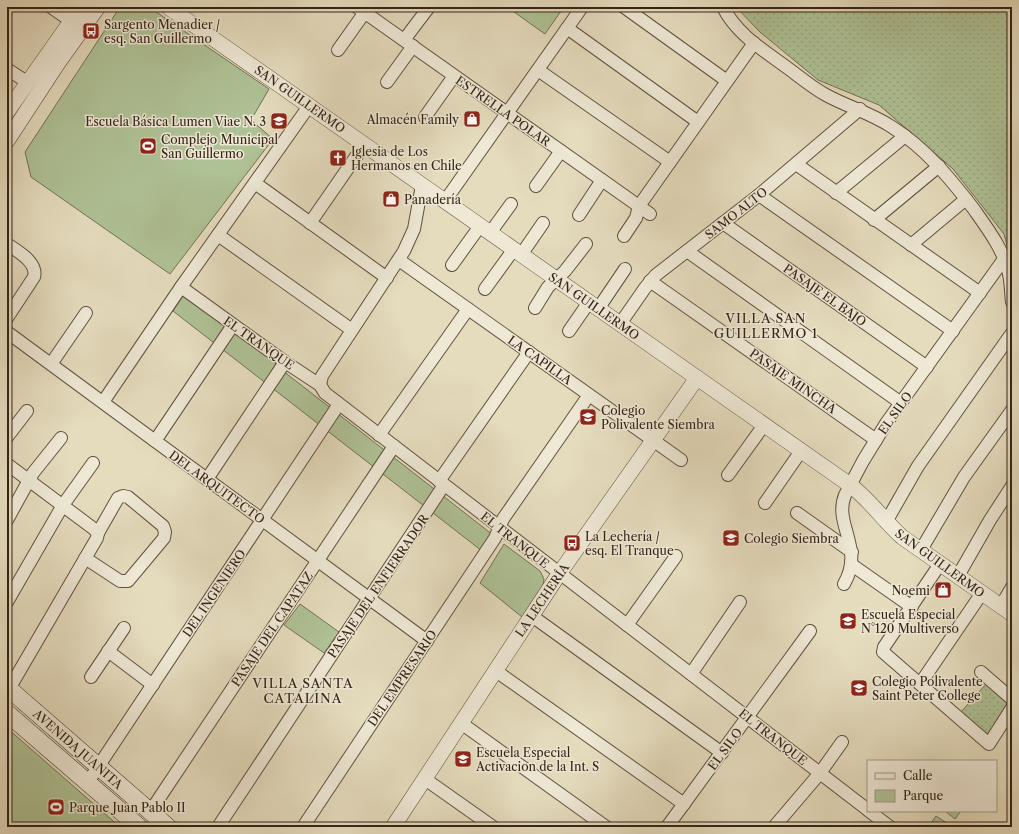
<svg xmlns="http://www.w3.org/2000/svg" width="1019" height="834" font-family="'Libre Caslon Text',serif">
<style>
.grass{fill:url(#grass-dots);stroke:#727256}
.park{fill:#afc296;stroke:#727256}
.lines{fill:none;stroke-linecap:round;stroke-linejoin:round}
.minor-casing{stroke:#615140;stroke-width:14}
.tertiary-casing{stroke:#615140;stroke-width:16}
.secondary-casing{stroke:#352316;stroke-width:18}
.minor{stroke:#eee8d5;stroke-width:12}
.tertiary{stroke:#eee8d5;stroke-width:15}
.secondary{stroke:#eee8d5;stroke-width:17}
.labels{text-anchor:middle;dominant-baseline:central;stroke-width:3;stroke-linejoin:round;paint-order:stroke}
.poi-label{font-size:12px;fill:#352316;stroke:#eee8d5;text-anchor:start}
.street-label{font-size:12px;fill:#352316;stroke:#eee8d5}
.neighbourhood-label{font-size:13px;letter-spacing:1px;fill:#352316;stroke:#eee8d5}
</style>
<defs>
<pattern id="grass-dots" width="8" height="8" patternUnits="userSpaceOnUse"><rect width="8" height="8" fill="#afc296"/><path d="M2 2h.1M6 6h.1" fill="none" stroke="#97a681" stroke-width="1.8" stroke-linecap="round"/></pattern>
</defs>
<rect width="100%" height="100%" fill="#e5dcbe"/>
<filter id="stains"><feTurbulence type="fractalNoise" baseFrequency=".005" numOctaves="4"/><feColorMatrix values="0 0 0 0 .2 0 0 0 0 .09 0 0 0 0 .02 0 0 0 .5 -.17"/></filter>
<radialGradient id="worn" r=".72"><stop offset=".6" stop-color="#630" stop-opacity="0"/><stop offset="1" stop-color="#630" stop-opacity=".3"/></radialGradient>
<!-- grass -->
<g class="grass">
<path d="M736,7H1012V264L1004,234L953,169L879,105L818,80L760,32Z"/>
<path d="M987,683L1008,702L987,736L960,713Z"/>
</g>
<!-- park -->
<g class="park">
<path d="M120,7H149L269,89L251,120L273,139L170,274L31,177L25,152Z"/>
<path d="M507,7H555L561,11L545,34Z"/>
<path d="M183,296L275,362L287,374L493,535L482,551L173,311Z"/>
<path d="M504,544L540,571L544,579L543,585L522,617L480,583Z"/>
<path d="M300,604L339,632L324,653L284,625Z"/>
<path d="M7,728L120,827H7Z"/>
<path d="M945,811H961L955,819Z"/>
<path d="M936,816L953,827H928Z"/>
</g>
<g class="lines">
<!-- minor casing -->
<g class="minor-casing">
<g id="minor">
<path d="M51,7L71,21"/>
<path d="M357,7L650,214"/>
<path d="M624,7L727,81"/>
<path d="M723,7C737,35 765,51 789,69C801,78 813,88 826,95C848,107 871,113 892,127C925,148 949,177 973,208C987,228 1004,250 1009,274C1011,283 1011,293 1012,302"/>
<path d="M567,28L698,122"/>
<path d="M404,40L429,7"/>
<path d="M338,50L365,12"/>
<path d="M7,69L27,82"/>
<path d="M538,70L670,162"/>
<path d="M387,82L413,46"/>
<path d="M425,117L454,76"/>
<path d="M796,164L980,293"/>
<path d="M255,183L387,278"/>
<path d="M536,186L561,151"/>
<path d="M836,193L905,136"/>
<path d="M759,195L953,331"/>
<path d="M445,201L582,7"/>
<path d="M579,215L602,180"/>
<path d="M874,220L939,166"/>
<path d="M310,223L364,145"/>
<path d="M723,223L927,367"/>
<path d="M490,233L511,204"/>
<path d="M218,235L352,330"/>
<path d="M624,236L636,218L639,206L754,43"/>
<path d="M7,244C17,251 38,262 34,277L7,318"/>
<path d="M911,245L966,199"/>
<path d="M687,251L901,403"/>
<path d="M521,255L543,223"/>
<path d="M399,260L681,460"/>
<path d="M452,265L480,226"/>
<path d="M650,281L876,440"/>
<path d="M181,287L285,362L320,385L325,393L868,810"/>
<path d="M485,289L514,249"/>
<path d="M535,308L548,287L565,271L586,244"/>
<path d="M598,309L625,269"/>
<path d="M620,324L645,288L656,275L759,195L860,109"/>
<path d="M569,331L589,302"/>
<path d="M7,332L427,641"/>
<path d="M51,364L86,313"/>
<path d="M320,385L322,376L404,251L414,229L422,185"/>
<path d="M103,402L181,287L309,106"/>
<path d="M379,435L468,309"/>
<path d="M7,437L27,411"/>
<path d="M155,441L233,325"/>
<path d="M7,464L94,529L98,533"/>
<path d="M728,475L764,425"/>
<path d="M207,479L285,362"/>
<path d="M439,481L529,352"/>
<path d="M765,503L801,451"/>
<path d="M797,513L852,552"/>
<path d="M7,520L33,473L61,438"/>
<path d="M886,522L918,466L1012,333"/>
<path d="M921,550L964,477L1012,410"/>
<path d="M940,564L884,647L883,652L989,744L1012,708"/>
<path d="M852,565L912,607"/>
<path d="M958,576L990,520L1012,486"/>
<path d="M844,584C865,548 833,524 845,495L863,461L887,422L1004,259"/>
<path d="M7,602L63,505L93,463"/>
<path d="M1001,606L1012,587"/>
<path d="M532,616L722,753"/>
<path d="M627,625L676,556"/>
<path d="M108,651L153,685"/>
<path d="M496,671L684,804"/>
<path d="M981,672L1012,699"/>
<path d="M691,674L740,602"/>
<path d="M91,677L124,628"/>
<path d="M920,684L982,593"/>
<path d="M9,689L97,538L98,533L118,498L123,496L128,497L163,526L165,532L164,538L128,581H120L85,558"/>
<path d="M461,723L606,827"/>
<path d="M425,779L493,827"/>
<path d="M88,782L339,404"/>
<path d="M869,811L890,827"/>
<path d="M150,812L394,446"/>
<path d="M218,827L444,485"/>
<path d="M303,827L495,538L503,519L589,395"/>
<path d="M667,827L810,631"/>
<path d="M774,827L820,773L842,742"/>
</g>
</g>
<!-- tertiary casing -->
<g class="tertiary-casing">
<g id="tertiary">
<path d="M168,7L850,485C870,500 884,521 902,537L1012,614"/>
<path d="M7,112L81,7"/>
<path d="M7,141L58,63L98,7"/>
<path d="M393,827L559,574L697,378"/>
</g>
</g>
<!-- secondary casing -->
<g class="secondary-casing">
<g id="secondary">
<path d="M7,687L168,827"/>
<path d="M7,713L139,827"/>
</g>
</g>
<!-- minor -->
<use href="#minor" class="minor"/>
<!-- tertiary -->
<use href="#tertiary" class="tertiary"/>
<!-- secondary -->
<use href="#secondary" class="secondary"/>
</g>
<!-- icons -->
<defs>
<g id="bus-square" transform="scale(0.9)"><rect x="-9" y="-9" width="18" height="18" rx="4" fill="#8f2418" stroke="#eee8d5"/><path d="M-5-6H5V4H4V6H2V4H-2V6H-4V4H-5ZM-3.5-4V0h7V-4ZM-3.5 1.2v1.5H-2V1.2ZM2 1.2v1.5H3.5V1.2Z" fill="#fff"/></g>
<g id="shop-square" transform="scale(0.9)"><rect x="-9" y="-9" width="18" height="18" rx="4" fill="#8f2418" stroke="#eee8d5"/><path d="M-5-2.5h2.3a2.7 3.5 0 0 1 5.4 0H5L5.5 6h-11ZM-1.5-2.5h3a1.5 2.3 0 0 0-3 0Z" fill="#fff"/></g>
<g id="school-square" transform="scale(0.9)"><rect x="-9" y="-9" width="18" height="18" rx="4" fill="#8f2418" stroke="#eee8d5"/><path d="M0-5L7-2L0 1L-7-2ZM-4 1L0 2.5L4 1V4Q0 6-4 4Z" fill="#fff"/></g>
<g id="stadium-square" transform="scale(0.9)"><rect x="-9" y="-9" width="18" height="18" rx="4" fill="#8f2418" stroke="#eee8d5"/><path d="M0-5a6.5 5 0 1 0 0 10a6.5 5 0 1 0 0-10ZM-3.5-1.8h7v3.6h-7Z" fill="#fff"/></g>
<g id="church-square" transform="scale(0.9)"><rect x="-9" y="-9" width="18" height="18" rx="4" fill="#8f2418" stroke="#eee8d5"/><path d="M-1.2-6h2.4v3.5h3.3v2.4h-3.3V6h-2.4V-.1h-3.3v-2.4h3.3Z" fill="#fff"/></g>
</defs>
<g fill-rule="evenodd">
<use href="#bus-square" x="91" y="31"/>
<use href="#shop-square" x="472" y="119"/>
<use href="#school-square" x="279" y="121"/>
<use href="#stadium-square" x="148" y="146"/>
<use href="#church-square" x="338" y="158"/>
<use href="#shop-square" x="391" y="199"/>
<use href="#school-square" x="588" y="417"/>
<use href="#school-square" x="731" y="538"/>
<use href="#bus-square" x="572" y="543"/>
<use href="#shop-square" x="943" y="590"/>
<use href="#school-square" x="848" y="621"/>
<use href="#school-square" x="859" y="688"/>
<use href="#school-square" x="463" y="759"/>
<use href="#stadium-square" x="56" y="807"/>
</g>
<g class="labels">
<!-- poi labels -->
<g class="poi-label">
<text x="104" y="24">Sargento Menadier /<tspan x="104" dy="14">esq. San Guillermo</tspan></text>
<text x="459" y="119" text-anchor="end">Almacén Family</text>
<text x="266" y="121" text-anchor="end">Escuela Básica Lumen Viae N. 3</text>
<text x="161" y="139">Complejo Municipal<tspan x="161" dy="14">San Guillermo</tspan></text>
<text x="351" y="151">Iglesia de Los<tspan x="351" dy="14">Hermanos en Chile</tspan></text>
<text x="404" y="199">Panadería</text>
<text x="601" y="410">Colegio<tspan x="601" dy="14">Polivalente Siembra</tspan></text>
<text x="585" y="536">La Lechería /<tspan x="585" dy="14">esq. El Tranque</tspan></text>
<text x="744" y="538">Colegio Siembra</text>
<text x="930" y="590" text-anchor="end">Noemi</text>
<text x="861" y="614">Escuela Especial<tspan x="861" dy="14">N°120 Multiverso</tspan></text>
<text x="872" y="681">Colegio Polivalente<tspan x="872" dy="14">Saint Peter College</tspan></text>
<text x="476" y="752">Escuela Especial<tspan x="476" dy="14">Activacion de la Int. S</tspan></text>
<text x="69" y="807">Parque Juan Pablo II</text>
</g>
<!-- street labels -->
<g class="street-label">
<text transform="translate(300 99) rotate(35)">SAN GUILLERMO</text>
<text transform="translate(503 111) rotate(35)">ESTRELLA POLAR</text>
<text transform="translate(736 213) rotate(-38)">SAMO ALTO</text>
<text transform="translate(825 295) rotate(35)">PASAJE EL BAJO</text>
<text transform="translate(594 306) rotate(35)">SAN GUILLERMO</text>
<text transform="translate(259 343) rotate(35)">EL TRANQUE</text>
<text transform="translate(540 360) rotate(35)">LA CAPILLA</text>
<text transform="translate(793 381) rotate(35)">PASAJE MINCHA</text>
<text transform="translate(895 413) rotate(-55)">EL SILO</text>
<text transform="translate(217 487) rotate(36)">DEL ARQUITECTO</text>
<text transform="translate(515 540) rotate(38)">EL TRANQUE</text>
<text transform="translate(940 563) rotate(36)">SAN GUILLERMO</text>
<text transform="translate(378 586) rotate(-56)">PASAJE DEL ENFIERRADOR</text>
<text transform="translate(214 593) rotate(-56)">DEL INGENIERO</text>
<text transform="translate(542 600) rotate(-56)">LA LECHERÍA</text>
<text transform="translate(272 629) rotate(-56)">PASAJE DEL CAPATAZ</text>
<text transform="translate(402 678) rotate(-56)">DEL EMPRESARIO</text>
<text transform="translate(773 737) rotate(38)">EL TRANQUE</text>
<text transform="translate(78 749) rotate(41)">AVENIDA JUANITA</text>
<text transform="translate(725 749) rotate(-54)">EL SILO</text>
</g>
<!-- neighbourhood labels -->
<g class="neighbourhood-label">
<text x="766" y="318">VILLA SAN<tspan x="766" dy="15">GUILLERMO 1</tspan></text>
<text x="303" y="683">VILLA SANTA<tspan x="303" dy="15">CATALINA</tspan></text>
</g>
</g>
<!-- margin -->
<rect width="1019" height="834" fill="none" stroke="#e5dcbe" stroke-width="24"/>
<rect x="8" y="8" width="1003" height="818" fill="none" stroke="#352316" stroke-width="2"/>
<rect x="12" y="12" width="995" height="810" fill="none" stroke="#352316"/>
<!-- legend -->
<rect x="867" y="760" width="130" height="52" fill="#eee8d5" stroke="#a49989"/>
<rect x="875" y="773" width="20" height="6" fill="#eee8d5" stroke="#a49989"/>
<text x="903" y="780" font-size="12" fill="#352316">Calle</text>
<rect x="875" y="790" width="20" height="12" fill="#afc296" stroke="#a49989"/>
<text x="903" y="800" font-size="12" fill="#352316">Parque</text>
<rect width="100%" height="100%" filter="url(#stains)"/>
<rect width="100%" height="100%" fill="url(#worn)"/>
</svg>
